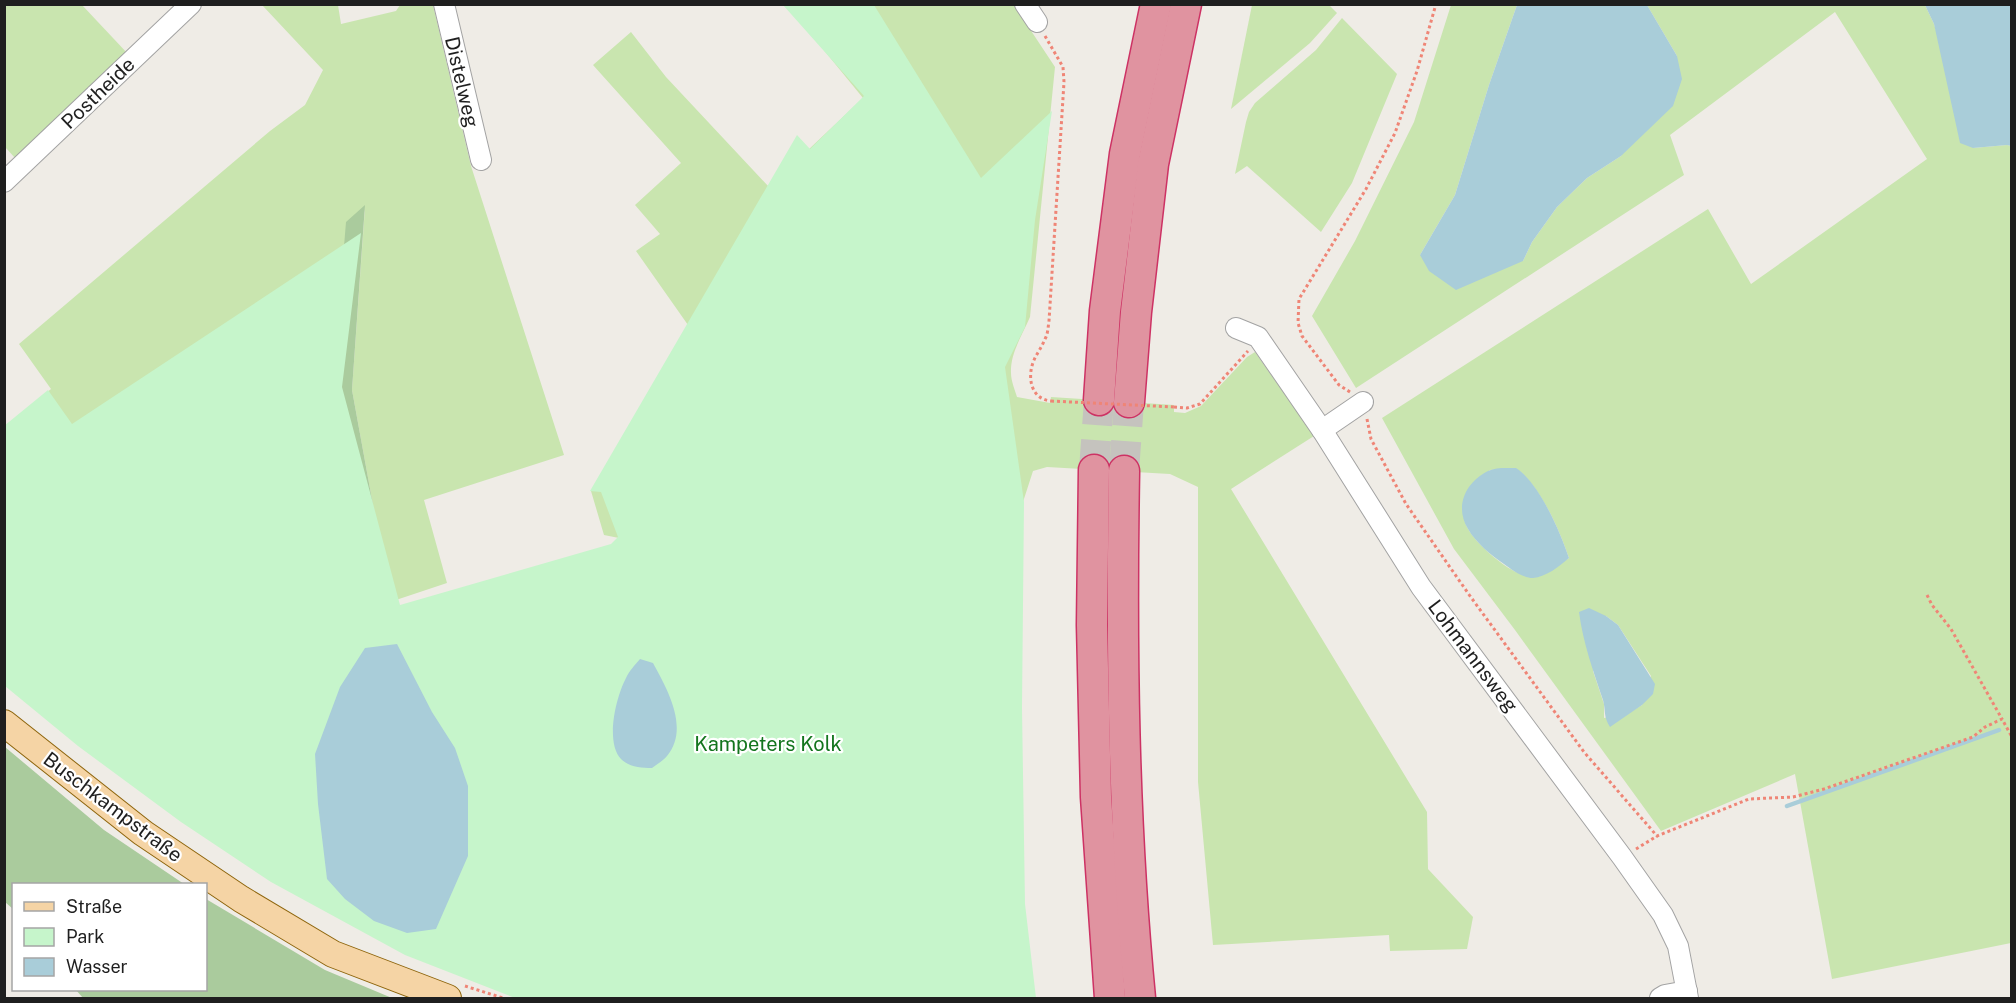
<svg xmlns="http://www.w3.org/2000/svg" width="2016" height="1003" font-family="'Public Sans',sans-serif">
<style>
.grass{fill:#c9e5af;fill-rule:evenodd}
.forest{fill:#aacb9d}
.park{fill:#c6f5cb}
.water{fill:#a9cdd9}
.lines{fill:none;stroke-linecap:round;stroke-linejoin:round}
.stream{stroke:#a9cdd9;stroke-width:4.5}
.highway-tunnel{stroke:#c5c3be;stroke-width:30;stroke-dasharray:30 15;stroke-linecap:butt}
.minor-casing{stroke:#a3a3a3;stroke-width:22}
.major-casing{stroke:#8e650c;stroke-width:28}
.highway-casing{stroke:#cd3264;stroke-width:33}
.path{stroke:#ef8576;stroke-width:3;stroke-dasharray:3 3;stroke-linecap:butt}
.minor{stroke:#fff;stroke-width:20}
.major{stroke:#f5d4a5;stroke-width:26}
.highway{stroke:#e093a0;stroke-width:30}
.path-bridge{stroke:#ef8576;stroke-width:3;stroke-dasharray:3 3;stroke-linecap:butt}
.labels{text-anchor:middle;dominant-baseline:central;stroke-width:4.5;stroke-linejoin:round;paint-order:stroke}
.street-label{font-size:20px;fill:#1f1f1f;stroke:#fff}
.park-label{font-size:20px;fill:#14751e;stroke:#fff}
</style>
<rect width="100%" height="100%" fill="#efece6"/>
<!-- grass -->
<g class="grass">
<path d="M5,5H82L128,54L16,159L5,147Z"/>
<path d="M262,5H338L341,24L396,11L400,5H433L471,166L564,455L424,500L447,583L396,600L379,538L352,390L365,207L332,393L5,684V426L51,389L19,344L270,131L305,105L323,70Z"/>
<path d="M787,5H1014L1055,67L1030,317C1023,334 1010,353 1011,373C1011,381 1015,390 1017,397L1050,403L1051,397L1174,405V412L1185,413L1201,406L1247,357L1255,352L1314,436L1231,489L1427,812L1428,869L1473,917L1467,949L1390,951L1389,935L1213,945L1198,782V487L1170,474L1047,467L1033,471L1022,505L644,543L604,535L591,491L688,325L636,251L660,234L635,205L681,163L593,65L631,32L666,77L769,187L863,98Z"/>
<path d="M1252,5H1329L1337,13L1310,43L1231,109Z"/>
<path d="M1451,5H1517L1489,85L1455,195L1420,255L1523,261L1532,242L1557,207L1587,178L1621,156L1677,56L1647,5H1925L1934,24L1973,148L2007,145L2011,146V943L1832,979L1795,774L1661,831L1515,630L1454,549L1382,418L1708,209L1751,284L1927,159L1835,12L1670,135L1684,175L1356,388L1312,316L1355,241L1414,122ZM1515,468C1539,483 1560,531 1569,558L1538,577C1530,575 1521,575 1514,571C1499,563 1473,541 1466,525C1463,517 1463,510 1463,501L1490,470ZM1606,616L1618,625L1651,676L1642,705L1632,711L1604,718V704L1593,671Z"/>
<path d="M1342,18L1397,74L1352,183L1321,232L1247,166L1235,174L1246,122L1249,112L1255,103L1316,50Z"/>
</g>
<!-- forest -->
<g class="forest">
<path d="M365,205L352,390L379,538L332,393L346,222Z"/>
<path d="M5,747L104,830L184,884H14L13,909L5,902Z"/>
<path d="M206,899L325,970L392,998H83L76,990H206Z"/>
</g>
<!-- park -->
<path class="park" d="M783,5H874L981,178L1052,111L1035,220L1025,327L1005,367L1024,502L1022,708L1025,904L1036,998H515L405,955L271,882L181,822L78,746L5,686L4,426L48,390L72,424L361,233L342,387L400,605L611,544L618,537L601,492L590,491L797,135L810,149L864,96Z"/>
<!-- water -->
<g class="water">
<path d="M1517,5H1647L1677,56L1682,79L1673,106L1621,156L1587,178L1557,207L1532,242L1523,261L1456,290L1429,271L1420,255L1455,195L1489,85Z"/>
<path d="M1925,5H2011V146L2007,145L1973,148L1960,143L1934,24Z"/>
<path d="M1516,468C1539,483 1560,531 1569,558C1560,566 1546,577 1533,578C1523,578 1512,570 1504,564C1491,555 1476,543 1468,529C1454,506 1466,482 1488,471C1496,467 1507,468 1516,468Z"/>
<path d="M1589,608L1606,616L1618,625L1655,684L1653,694L1642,705L1610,727C1603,716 1606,711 1603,700C1593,670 1583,643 1579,612Z"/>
<path d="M397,644L432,712L455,748L468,786V856L436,929L407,933L374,921L345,899L327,879L318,804L315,754L340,687L365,648Z"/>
<path d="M640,659L653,663C667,689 690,728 667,756C663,761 657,764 652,768C641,768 629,767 621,759C605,742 616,697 626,678C629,671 635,665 640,659Z"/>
</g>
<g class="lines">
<!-- stream -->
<path class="stream" d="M1787,806L1999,730"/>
<!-- highway-tunnel -->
<g class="highway-tunnel">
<path d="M1094,470L1099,400"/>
<path d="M1124,471L1129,402"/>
</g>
<!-- minor casing -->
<g class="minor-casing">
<g id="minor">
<path d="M444,4L481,160"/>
<path d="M1025,4L1037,22"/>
<path d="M4,182L191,4"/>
<path d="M1236,328L1258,337L1322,430L1421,587L1622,857L1663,915L1678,946L1688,998"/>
<path d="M1322,430L1363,402"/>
<path d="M1660,998L1665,995L1687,991"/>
</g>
</g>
<!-- major casing -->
<g class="major-casing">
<path id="major" d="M4,723L143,833L241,899L333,954L448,998"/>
</g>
<!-- highway casing -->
<g class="highway-casing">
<g id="highway">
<path d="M1099,400L1105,311L1125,154L1156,4"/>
<path d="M1129,402L1136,312L1153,164L1186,4"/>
<path d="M1094,470L1092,625L1096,797L1110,998"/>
<path d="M1124,471C1121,648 1123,823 1140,998"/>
</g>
</g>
<!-- path -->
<g class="path">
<path d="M1045,36L1063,67L1064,82L1049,321C1048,327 1048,334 1045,339C1042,347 1037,353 1034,360C1027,376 1030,399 1051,401"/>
<path d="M1350,392L1339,385L1302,336L1298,323L1299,299L1366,189L1395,133L1417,71L1436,4"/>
<path d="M1174,407L1187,408L1200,404L1248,351"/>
<path d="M1367,419L1371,439L1406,504L1470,596L1584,752L1657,836L1749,799L1793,797L1824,789L1973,737L1985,727L2002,719L2012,737"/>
<path d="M1927,595L1932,605L1951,629L2002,719"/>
<path d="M1636,849L1657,836"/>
<path d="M465,986L503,998"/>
</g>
<!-- minor -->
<use href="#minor" class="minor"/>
<!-- major -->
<use href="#major" class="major"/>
<!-- highway -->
<use href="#highway" class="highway"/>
<!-- path-bridge -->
<path class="path-bridge" d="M1051,401L1174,407"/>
</g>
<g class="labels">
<!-- street labels -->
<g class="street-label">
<text transform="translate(462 82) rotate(77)">Distelweg</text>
<text transform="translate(98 93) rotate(-44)">Postheide</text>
<text transform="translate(1473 656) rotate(53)">Lohmannsweg</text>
<text transform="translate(113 807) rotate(37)">Buschkampstraße</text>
</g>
<!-- park labels -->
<g class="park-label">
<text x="768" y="744">Kampeters Kolk</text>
</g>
</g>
<!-- border -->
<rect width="2016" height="1003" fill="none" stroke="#1f1f1f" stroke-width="12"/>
<!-- legend -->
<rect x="12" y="883" width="195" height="108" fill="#ffffff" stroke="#a5a5a5" stroke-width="1.5"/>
<rect x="24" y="902" width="30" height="9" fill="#f5d4a5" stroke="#a5a5a5" stroke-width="1.5"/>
<text x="66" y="913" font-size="18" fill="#1f1f1f">Straße</text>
<rect x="24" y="928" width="30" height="18" fill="#c6f5cb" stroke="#a5a5a5" stroke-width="1.5"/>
<text x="66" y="943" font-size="18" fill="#1f1f1f">Park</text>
<rect x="24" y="958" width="30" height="18" fill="#a9cdd9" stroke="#a5a5a5" stroke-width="1.5"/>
<text x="66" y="973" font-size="18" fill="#1f1f1f">Wasser</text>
</svg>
